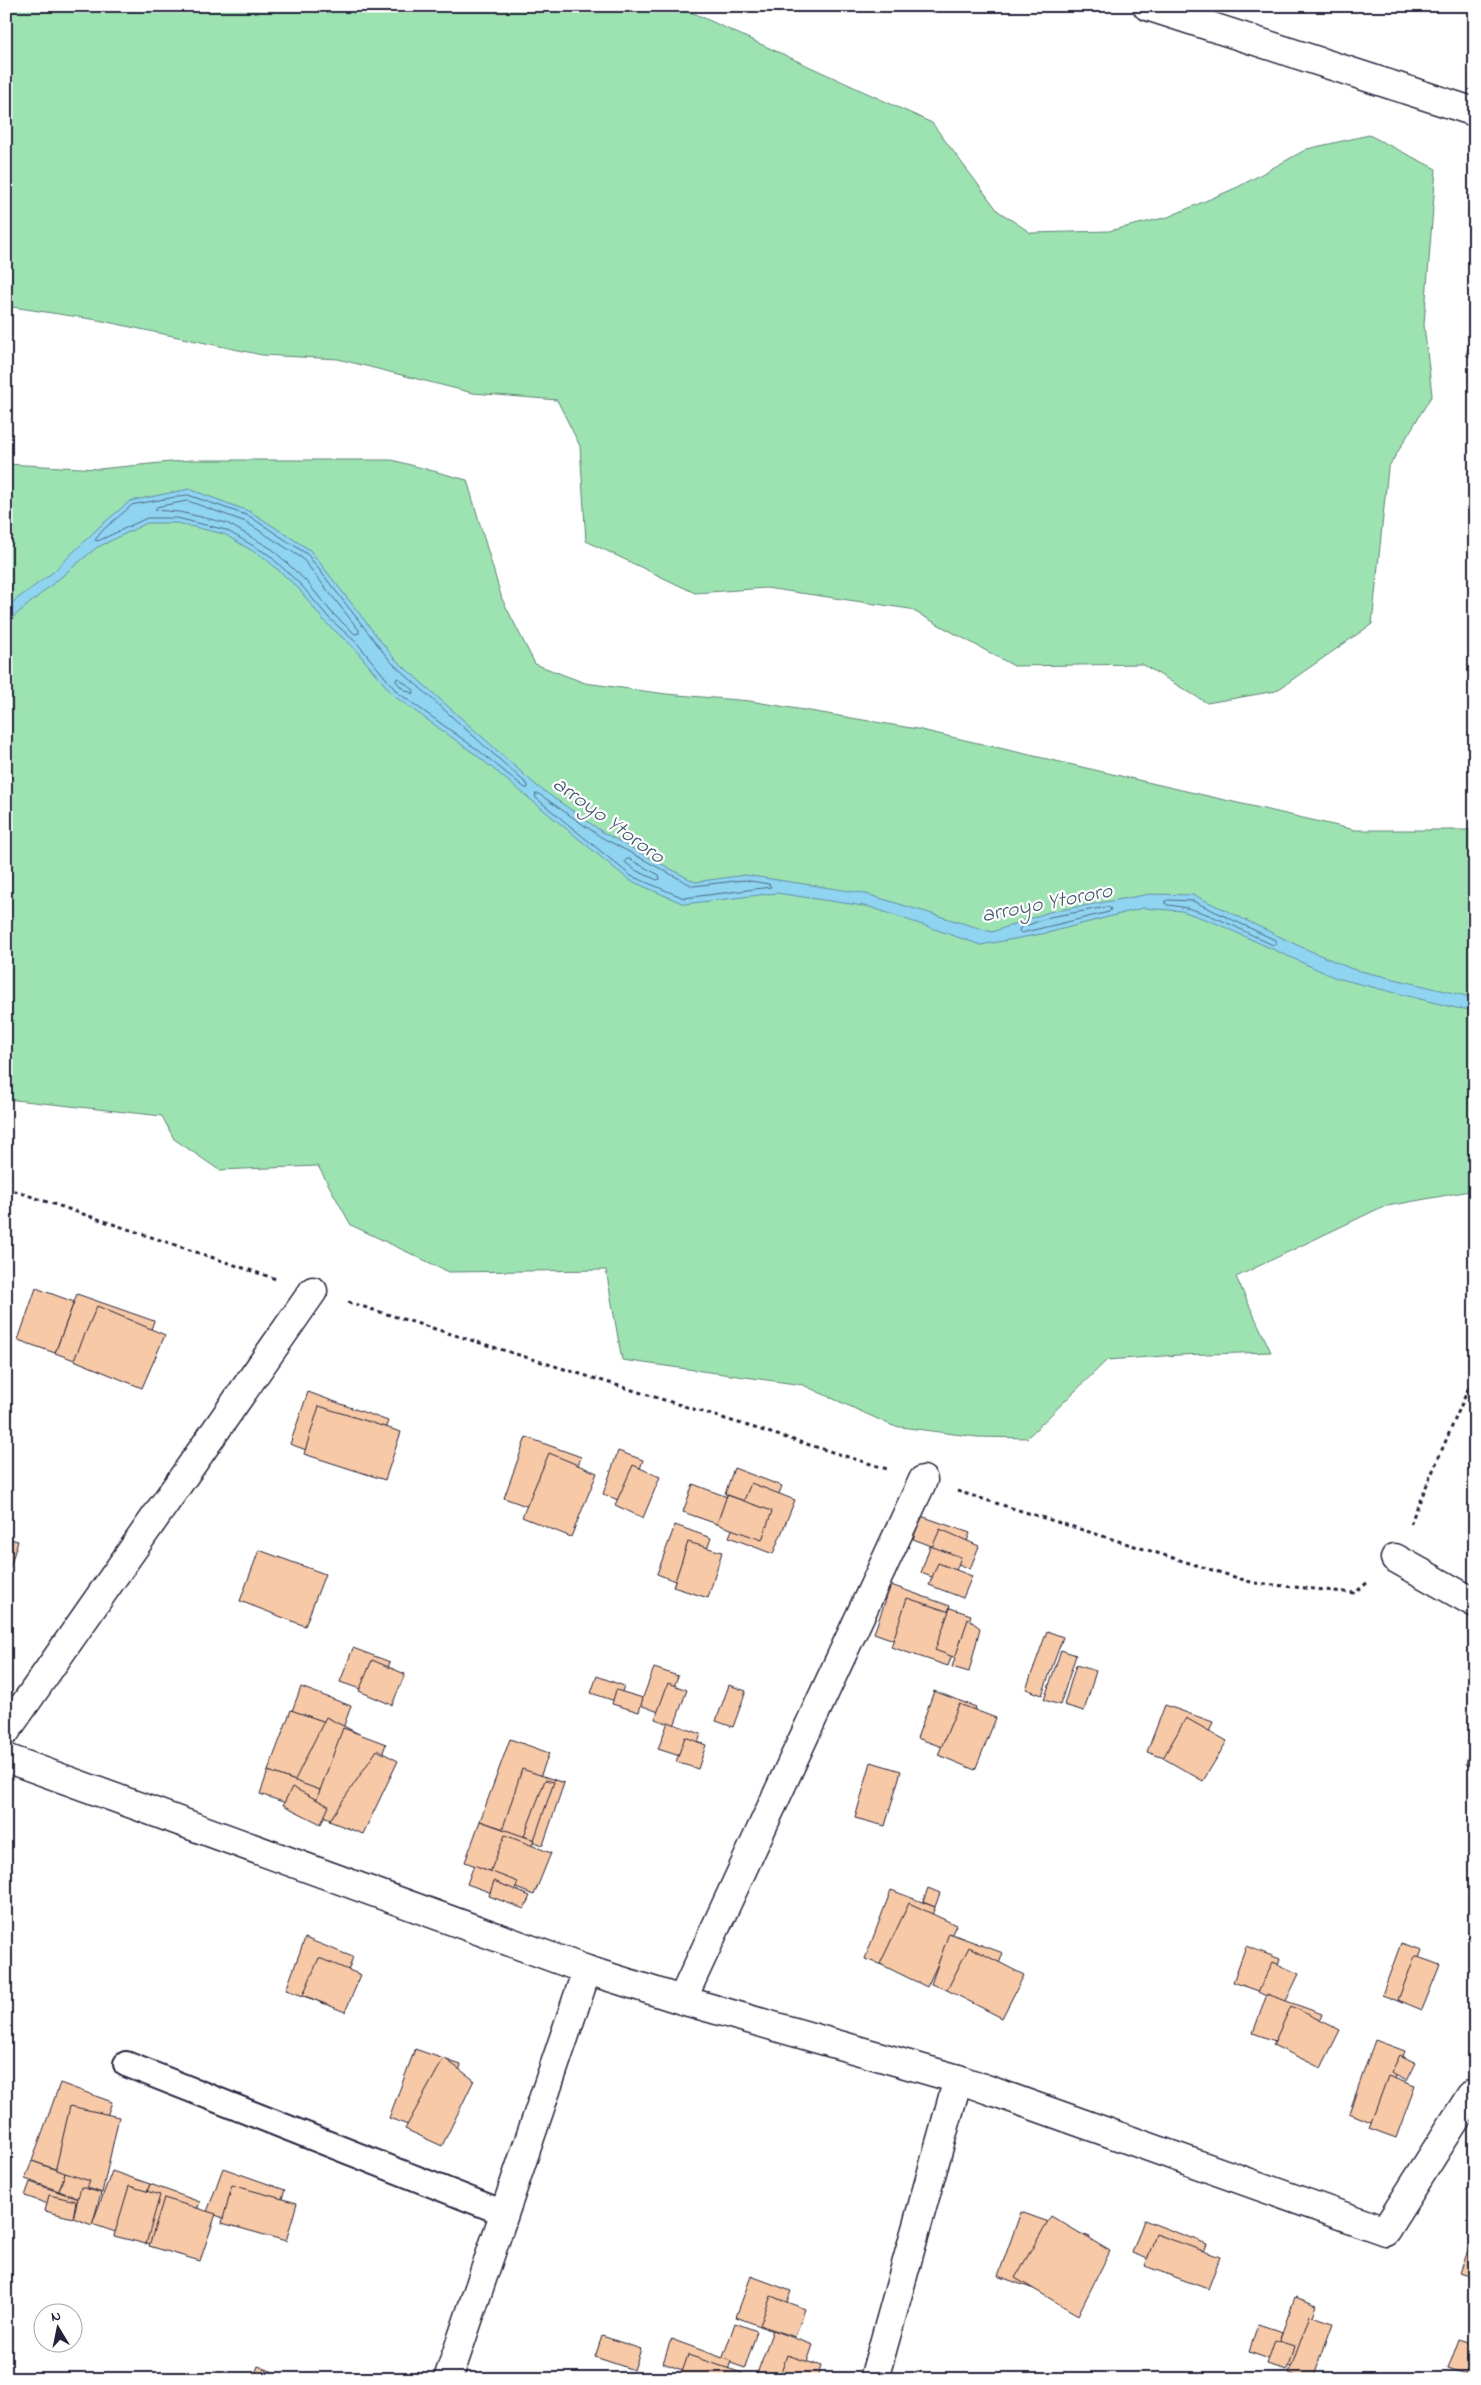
<svg xmlns="http://www.w3.org/2000/svg" width="1481" height="2385" font-family="'Indie Flower',sans-serif">
<style>
.green{fill:#9de3b1;stroke:#608276}
.water{fill:#8fd4f1;stroke:#638da8}
.lines{fill:none;stroke-linecap:round;stroke-linejoin:round}
.shore{stroke:#4e6984;stroke-width:1}
.building{fill:#f7c9a6;stroke:#22223b}
.lane-casing{stroke:#22223b;stroke-width:28}
.street-casing{stroke:#22223b;stroke-width:31}
.path{stroke:#22223b;stroke-width:3;stroke-dasharray:4 4;stroke-linecap:butt}
.lane{stroke:#fff;stroke-width:24}
.street{stroke:#fff;stroke-width:28}
.labels{text-anchor:middle;dominant-baseline:central;stroke-width:4.5;stroke-linejoin:round;paint-order:stroke}
.water-label{font-size:22px;font-style:italic;fill:#435772;stroke:#fff}
</style>
<rect width="100%" height="100%" fill="#fff"/>
<filter id="ink" filterUnits="userSpaceOnUse"><feTurbulence type="fractalNoise" baseFrequency=".02" numOctaves="2"/><feDisplacementMap in="SourceGraphic" scale="10" xChannelSelector="R" yChannelSelector="G"/><feConvolveMatrix kernelMatrix="1 2 1 2 8 2 1 2 1" color-interpolation-filters="sRGB"/></filter>
<g filter="url(#ink)">
<!-- green -->
<g class="green">
<path d="M6,6H678L932,123L998,211L1031,233L1109,231L1168,217L1238,187L1307,149L1369,135L1436,169L1424,325L1432,395L1388,468L1372,624L1276,691L1207,703L1142,664L1014,666L910,609L766,588L695,593L586,541L580,446L557,400L473,393L338,359L262,355L98,320L6,306Z"/>
<path d="M191,460H392L467,480L502,599L535,664L585,683L666,694L750,701L917,729L1355,830H1475V1190L1382,1207L1236,1277L1271,1352L1178,1355L1107,1360L1027,1438L977,1437L893,1426L803,1385L622,1360L606,1270L449,1272L351,1225L318,1166L219,1170L174,1139L162,1116L6,1099V464L99,469Z"/>
</g>
<!-- water -->
<path class="water" d="M189,489L251,512L310,550L394,658L537,786L604,833L695,882L745,875L863,893L992,932L1049,912L1150,894L1194,895L1297,945L1352,969L1475,998V1010L1456,1008L1336,978L1213,922L1182,911L1143,908L1047,933L981,945L870,907L777,893L684,904L629,880L475,754L394,696L354,648L325,622L298,588L266,559L224,534L177,523H147L96,548L6,623V607L52,573L100,526L130,501Z"/>
<g class="lines">
<!-- shore -->
<g class="shore">
<path d="M188,495L249,516L307,554L391,662L528,785V788H525L478,750L397,692L358,644L329,618L301,585L269,555L226,530L177,518H147L98,541L95,540L103,530L132,505Z"/>
<path d="M188,501L246,522L302,558L359,630V633L355,634L333,614L306,581L272,549L227,523L179,512L155,510L157,507Z"/>
<path d="M398,678L414,690L413,694L402,688L396,681Z"/>
<path d="M536,794H539L601,837L693,886L744,880L769,884L771,887L684,898L631,876L536,798Z"/>
<path d="M629,859L659,875L660,879L657,880L635,870L625,862L626,860Z"/>
<path d="M1168,900L1193,901L1275,940L1276,943L1273,945C1237,929 1206,908 1167,905L1165,902Z"/>
<path d="M1108,907L1111,909L1109,912L1021,933L1019,931L1020,928L1050,917Z"/>
</g>
</g>
<!-- building -->
<g class="building">
<path d="M1475,330V358L1466,355Z"/>
<path d="M36,1288L74,1302L55,1353L18,1340Z"/>
<path d="M77,1294L154,1321L132,1381L55,1353Z"/>
<path d="M97,1306L165,1335L142,1388L74,1360Z"/>
<path d="M308,1392L388,1421L369,1473L290,1444Z"/>
<path d="M319,1406L401,1432L385,1480L304,1454Z"/>
<path d="M526,1437L581,1457L559,1518L504,1498Z"/>
<path d="M618,1451L643,1460L628,1504L603,1494Z"/>
<path d="M549,1453L597,1473L571,1537L522,1517Z"/>
<path d="M633,1465L660,1477L643,1518L615,1505Z"/>
<path d="M734,1468L782,1486L772,1511L725,1494Z"/>
<path d="M751,1483L795,1500L773,1554L729,1537Z"/>
<path d="M693,1484L727,1497L717,1524L683,1512Z"/>
<path d="M727,1495L772,1511L762,1540L717,1524Z"/>
<path d="M921,1516L970,1533L961,1557L913,1539Z"/>
<path d="M675,1525L711,1538L693,1588L657,1574Z"/>
<path d="M940,1529L979,1546L970,1569L930,1552Z"/>
<path d="M6,1538L18,1541L6,1580Z"/>
<path d="M688,1542L722,1552L708,1598L673,1587Z"/>
<path d="M930,1546L961,1557L951,1584L921,1573Z"/>
<path d="M259,1550L325,1574L305,1626L240,1601Z"/>
<path d="M938,1563L972,1576L963,1598L929,1585Z"/>
<path d="M891,1585L950,1606L933,1654L874,1633Z"/>
<path d="M907,1598L965,1617L948,1666L891,1647Z"/>
<path d="M950,1608L971,1615L956,1658L935,1650Z"/>
<path d="M968,1619L980,1628L969,1672L952,1667Z"/>
<path d="M1047,1631L1063,1637L1042,1695L1026,1689Z"/>
<path d="M353,1648L390,1662L378,1695L340,1682Z"/>
<path d="M1061,1650L1076,1655L1060,1705L1044,1700Z"/>
<path d="M372,1660L405,1674L392,1705L359,1691Z"/>
<path d="M1076,1665L1096,1671L1084,1711L1064,1705Z"/>
<path d="M654,1668L678,1676L664,1714L640,1705Z"/>
<path d="M597,1676L624,1686L618,1702L591,1693Z"/>
<path d="M668,1683L687,1690L674,1726L655,1719Z"/>
<path d="M729,1685L746,1691L733,1727L716,1721Z"/>
<path d="M301,1687L351,1706L343,1728L292,1711Z"/>
<path d="M616,1690L643,1698L639,1712L612,1704Z"/>
<path d="M934,1691L976,1707L959,1753L917,1738Z"/>
<path d="M959,1704L996,1718L975,1770L938,1755Z"/>
<path d="M1165,1705L1213,1722L1195,1769L1147,1752Z"/>
<path d="M291,1710L343,1728L320,1790L268,1771Z"/>
<path d="M326,1717L363,1736L329,1802L293,1784Z"/>
<path d="M1186,1718L1227,1741L1203,1781L1163,1758Z"/>
<path d="M668,1722L701,1734L692,1760L658,1749Z"/>
<path d="M343,1728L386,1744L355,1828L312,1812Z"/>
<path d="M1475,1730V1766L1466,1764Z"/>
<path d="M685,1737L706,1745L698,1769L676,1762Z"/>
<path d="M510,1739L549,1753L519,1834L480,1821Z"/>
<path d="M377,1750L398,1761L363,1834L329,1821Z"/>
<path d="M871,1762L901,1771L885,1826L855,1818Z"/>
<path d="M522,1769L564,1783L543,1845L502,1831Z"/>
<path d="M268,1771L320,1790L312,1812L260,1794Z"/>
<path d="M545,1780L554,1782L534,1840L524,1836Z"/>
<path d="M292,1787L329,1806L321,1824L283,1805Z"/>
<path d="M480,1821L534,1840L518,1882L465,1862Z"/>
<path d="M505,1835L551,1853L534,1895L488,1877Z"/>
<path d="M474,1865L518,1882L511,1900L467,1884Z"/>
<path d="M494,1881L530,1896L524,1909L489,1896Z"/>
<path d="M928,1888L940,1893L935,1907L923,1902Z"/>
<path d="M891,1890L935,1907L910,1975L865,1959Z"/>
<path d="M909,1903L956,1925L927,1987L880,1964Z"/>
<path d="M949,1933L1003,1953L984,2003L931,1984Z"/>
<path d="M305,1938L353,1957L335,2007L286,1990Z"/>
<path d="M1401,1943L1422,1950L1403,2003L1382,1995Z"/>
<path d="M1246,1946L1280,1959L1267,1994L1233,1982Z"/>
<path d="M969,1947L1024,1975L1002,2018L947,1990Z"/>
<path d="M1415,1956L1440,1965L1422,2010L1398,2000Z"/>
<path d="M319,1958L361,1975L345,2012L303,1995Z"/>
<path d="M1273,1962L1299,1974L1284,2005L1258,1992Z"/>
<path d="M1267,1994L1322,2014L1308,2053L1253,2033Z"/>
<path d="M1291,2006L1340,2030L1321,2068L1273,2045Z"/>
<path d="M1375,2040L1405,2051L1378,2125L1349,2113Z"/>
<path d="M415,2049L461,2065L435,2135L389,2118Z"/>
<path d="M1400,2055L1416,2063L1407,2081L1391,2073Z"/>
<path d="M444,2058L474,2080L442,2146L405,2129Z"/>
<path d="M1388,2076L1415,2086L1396,2138L1369,2128Z"/>
<path d="M60,2083L112,2102L84,2179L32,2161Z"/>
<path d="M70,2106L119,2117L102,2193L79,2185L75,2200L50,2194Z"/>
<path d="M32,2161L65,2173L59,2191L25,2179Z"/>
<path d="M223,2168L285,2190L269,2235L207,2212Z"/>
<path d="M112,2171L150,2184L130,2237L92,2224Z"/>
<path d="M65,2173L90,2181L82,2200L59,2191Z"/>
<path d="M30,2182L82,2200L77,2214L25,2196Z"/>
<path d="M150,2184L200,2202L180,2255L130,2237Z"/>
<path d="M232,2185L297,2203L286,2241L222,2223Z"/>
<path d="M129,2186L160,2195L146,2244L114,2236Z"/>
<path d="M81,2187L101,2193L92,2225L73,2218Z"/>
<path d="M49,2195L76,2201L73,2218L45,2211Z"/>
<path d="M164,2198L216,2214L200,2261L149,2246Z"/>
<path d="M1021,2212L1090,2237L1067,2301L998,2276Z"/>
<path d="M1051,2216L1110,2251L1078,2315L1015,2278Z"/>
<path d="M1144,2220L1207,2244L1195,2276L1132,2253Z"/>
<path d="M1156,2234L1220,2257L1208,2289L1145,2266Z"/>
<path d="M1471,2241L1475,2242V2277L1460,2272Z"/>
<path d="M751,2276L791,2291L776,2332L736,2317Z"/>
<path d="M771,2296L805,2309L795,2337L760,2325Z"/>
<path d="M1295,2297L1317,2305L1294,2368L1272,2360Z"/>
<path d="M1310,2315L1333,2323L1313,2379H1303L1289,2373Z"/>
<path d="M735,2323L757,2331L745,2368L722,2360Z"/>
<path d="M1258,2324L1282,2332L1272,2360L1249,2352Z"/>
<path d="M773,2330L813,2345L801,2379H755Z"/>
<path d="M602,2336L641,2349L634,2370L595,2357Z"/>
<path d="M671,2339L731,2361L725,2379H706L663,2363Z"/>
<path d="M1459,2339L1475,2344V2378L1448,2369Z"/>
<path d="M1275,2340L1294,2346L1287,2370L1267,2364Z"/>
<path d="M688,2355L742,2373V2379L680,2378Z"/>
<path d="M787,2355L821,2366L817,2379H779Z"/>
<path d="M1472,2356L1475,2357V2378L1466,2376Z"/>
<path d="M258,2366L289,2378V2379H253Z"/>
</g>
<g class="lines">
<!-- lane casing -->
<g class="lane-casing">
<path id="lane" d="M126,2064L504,2213"/>
</g>
<!-- street casing -->
<g class="street-casing">
<g id="street">
<path d="M1147,6L1475,112"/>
<path d="M1395,1558L1475,1603"/>
<path d="M6,1731L313,1291"/>
<path d="M6,1758L587,1970L682,2000L958,2079L1385,2231L1471,2095L1475,2096"/>
<path d="M682,2000L923,1480"/>
<path d="M448,2379L587,1970"/>
<path d="M874,2379L958,2079"/>
</g>
</g>
<!-- path -->
<g class="path">
<path d="M6,1188L276,1279"/>
<path d="M348,1302L887,1469"/>
<path d="M957,1491L1254,1583L1355,1593L1368,1582"/>
<path d="M1410,1524L1475,1373"/>
</g>
<!-- lane -->
<use href="#lane" class="lane"/>
<!-- street -->
<use href="#street" class="street"/>
</g>
</g>
<g class="labels">
<!-- water labels -->
<g class="water-label">
<text transform="translate(608 821) rotate(36)">arroyo Ytororo</text>
<text transform="translate(1047 904) rotate(-11)">arroyo Ytororo</text>
</g>
</g>
<!-- margin -->
<rect width="1481" height="2385" fill="none" stroke="#fff" stroke-width="25"/>
<rect x="12" y="12" width="1456" height="2360" fill="none" stroke="#22223b" stroke-width="2" filter="url(#ink)"/>
<!-- north arrow -->
<g transform="translate(58 2328) rotate(350)"><circle r="24" fill="#ffffff" stroke="#a7a7b1"/>
<path d="M0-4L9 19L0 12L-9 19Z" fill="#22223b"/>
<text y="-8" font-size="14" font-weight="bold" text-anchor="middle" fill="#22223b">N</text>
</g>
</svg>
